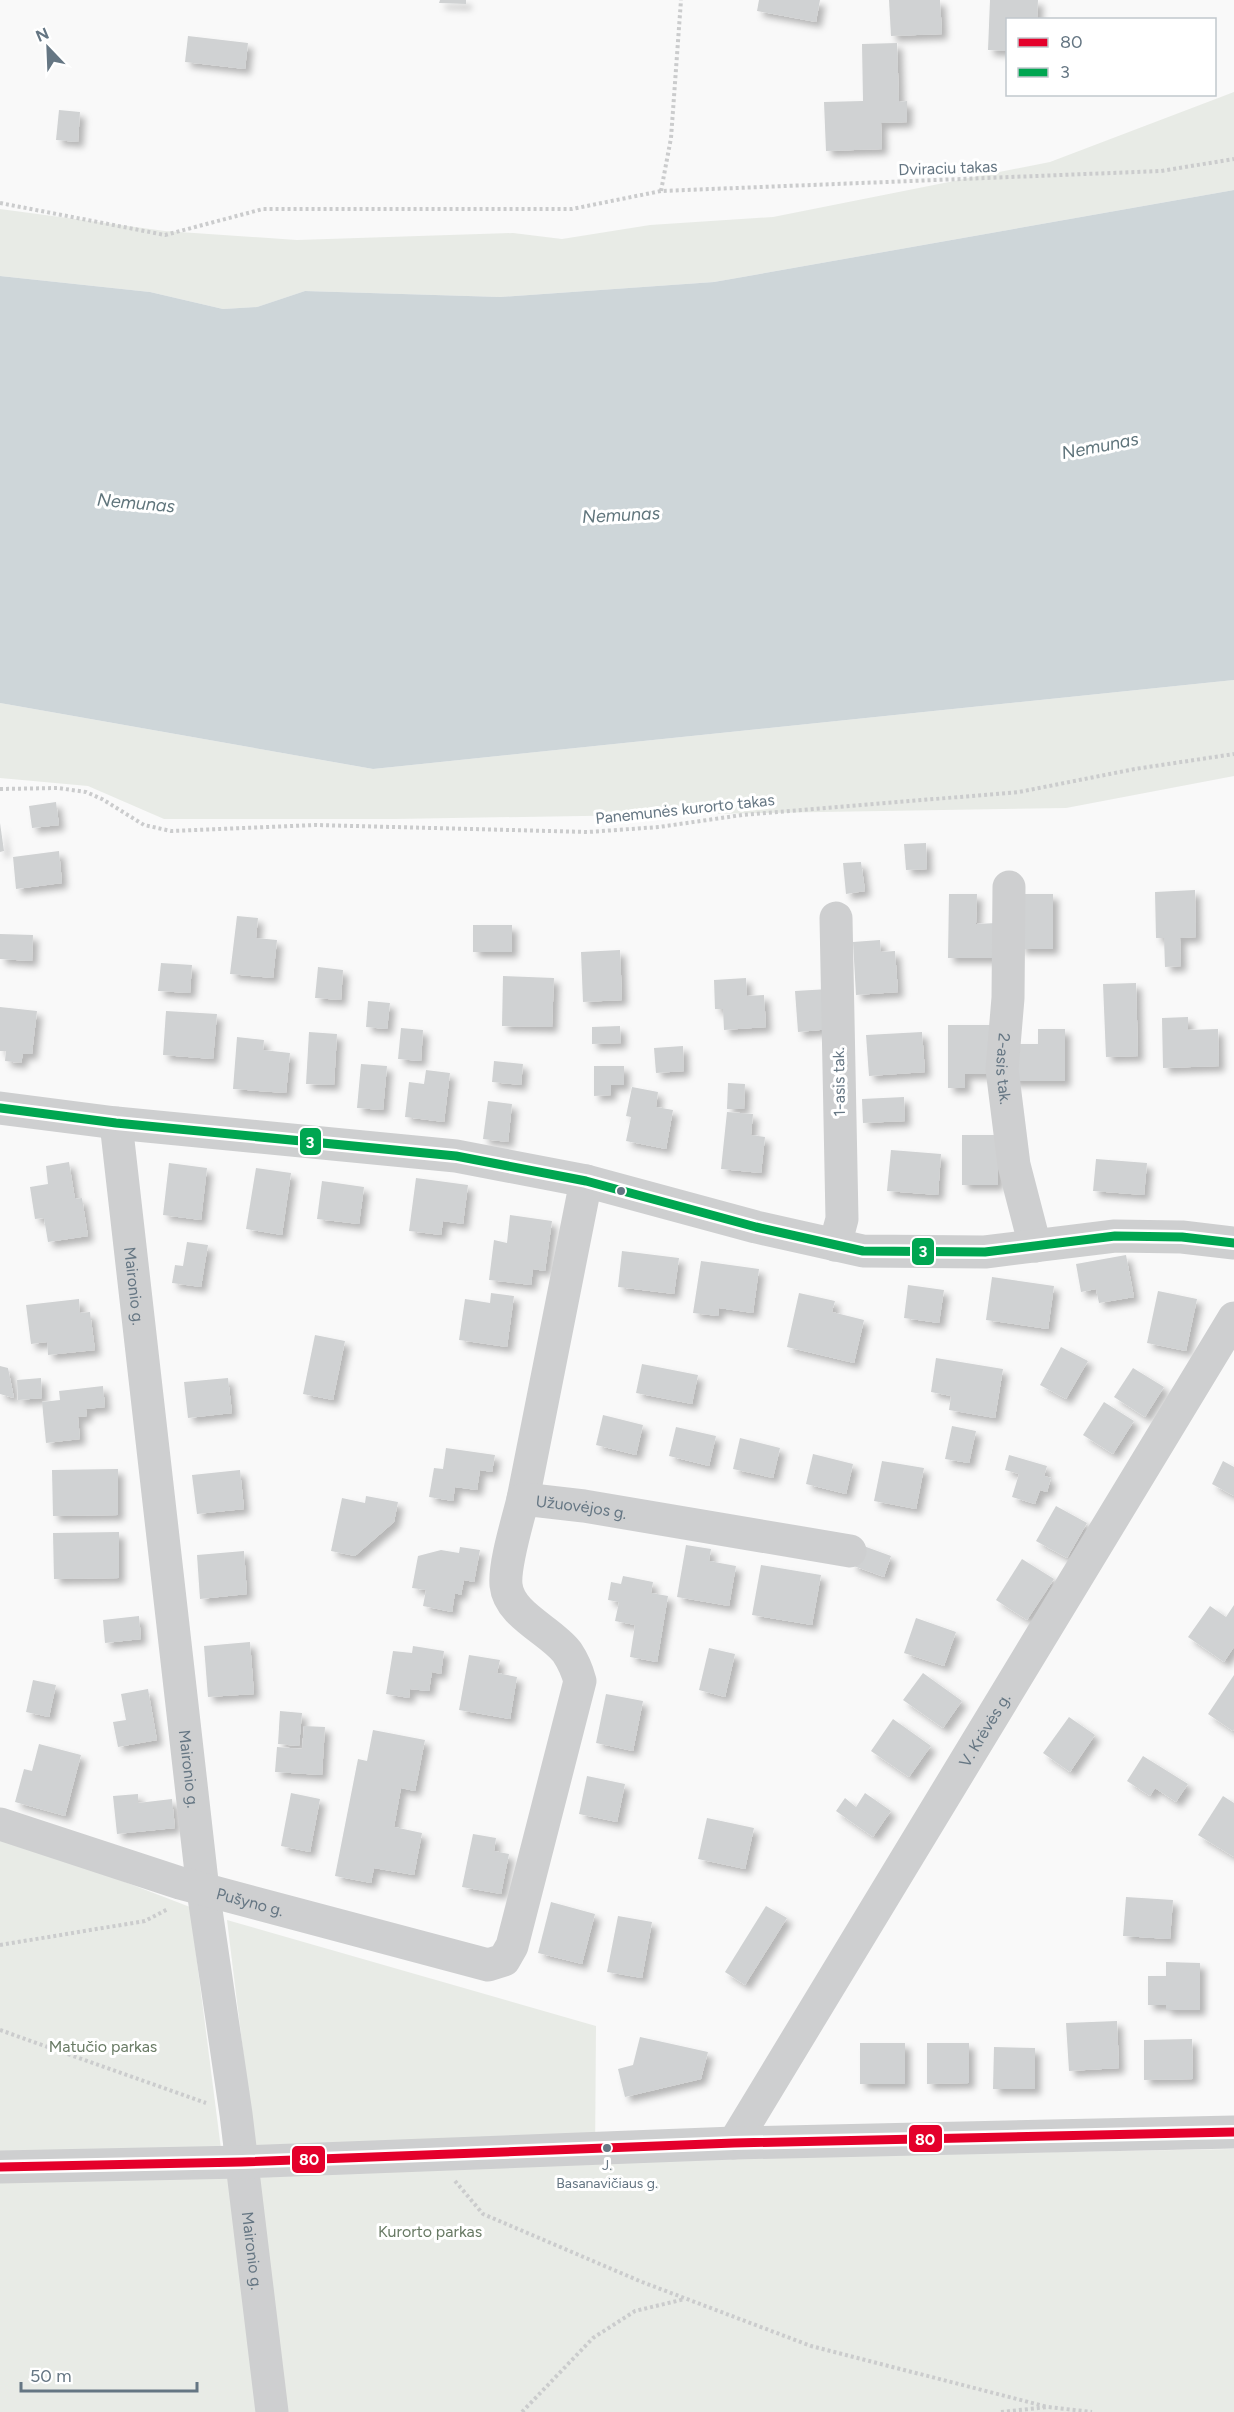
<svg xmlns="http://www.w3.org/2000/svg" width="1234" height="2412" font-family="Figtree,sans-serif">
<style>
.green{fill:#e8ebe6}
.water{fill:#ced6d9}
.building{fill:#d0d2d3;filter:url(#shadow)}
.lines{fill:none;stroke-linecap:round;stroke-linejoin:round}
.path{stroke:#cbcccd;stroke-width:4;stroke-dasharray:3 3;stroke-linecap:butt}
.minor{stroke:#cecfd0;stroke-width:33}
.bus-1-casing{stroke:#fff;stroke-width:14}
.bus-2-casing{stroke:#fff;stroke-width:14}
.bus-1{stroke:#e4002b;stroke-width:9}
.bus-2{stroke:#00a651;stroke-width:9}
.bus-dot{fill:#657683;stroke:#fff;stroke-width:2}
.labels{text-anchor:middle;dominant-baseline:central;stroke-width:6;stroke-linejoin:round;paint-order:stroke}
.bus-label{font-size:14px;fill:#657683;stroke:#fff}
.street-label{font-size:16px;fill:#657683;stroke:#fff}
.park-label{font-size:16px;fill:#687a64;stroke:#fff}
.water-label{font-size:18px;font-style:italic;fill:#60757c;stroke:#fff}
.line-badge{stroke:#fff;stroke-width:2}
.badge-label{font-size:16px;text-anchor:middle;font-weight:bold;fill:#fff}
</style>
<defs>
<filter id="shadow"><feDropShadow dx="5.5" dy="5.5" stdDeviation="3" flood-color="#0004"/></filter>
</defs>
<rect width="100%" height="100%" fill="#f9f9f9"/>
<!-- green -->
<g class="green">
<path d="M1234,92V190L714,282L500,297L305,291L257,307L223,309L150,292L0,276V209L165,231L297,240L513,233L562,239L650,225L773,217L1050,162Z"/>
<path d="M1234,680V776L1066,808L395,819H164L88,786L0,778V703L373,769Z"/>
<path d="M0,1834L190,1907L221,2149L0,2153Z"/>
<path d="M227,1920L596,2026L595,2160L1234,2149V2412H0V2180L258,2174Z"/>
</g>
<!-- water -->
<path class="water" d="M1234,190V680L373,769L0,703V276L150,292L223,309L257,307L305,291L500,297L714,282Z"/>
<!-- building -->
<g class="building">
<path d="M440,0H466V4L439,3Z"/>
<path d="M759,0H820L816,22L757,11Z"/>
<path d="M889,0H940L942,34L891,36Z"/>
<path d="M990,0H1038L1037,20H1008V51L988,50Z"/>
<path d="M188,36L248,43L245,69L185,62Z"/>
<path d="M897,43L899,102L907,101V122L881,123L882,149L826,151L824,102L863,101L862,44Z"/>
<path d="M59,110L80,112L78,142L56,140Z"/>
<path d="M56,802L59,825L32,828L29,806Z"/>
<path d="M0,823L4,851L0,852Z"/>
<path d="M926,843L927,869L906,870L904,844Z"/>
<path d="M59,851L62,883L16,889L13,857Z"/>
<path d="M861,862L865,891L846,894L843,863Z"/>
<path d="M1195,890L1196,937L1180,938L1181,966L1165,967L1164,938H1156L1155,892Z"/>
<path d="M949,894H977L976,924L997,923V958H948Z"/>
<rect x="1020" y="894" width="33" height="55"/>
<path d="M237,916L258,918L256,938L277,940L273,978L230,974Z"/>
<rect x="473" y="925" width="39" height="27"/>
<path d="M0,934L33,935L32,961L0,959Z"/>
<path d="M880,940L881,952L895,951L898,992L856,995L853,942Z"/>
<path d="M620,950L622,1000L583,1002L581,952Z"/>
<path d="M161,963L192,965L190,993L158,991Z"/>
<path d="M318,967L343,970L341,1000L315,998Z"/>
<path d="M503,976L554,978L552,1027L502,1026Z"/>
<path d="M746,978L747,996L764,995L766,1027L724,1030L723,1009H715L714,980Z"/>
<path d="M1136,983L1138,1056L1106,1057L1103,984Z"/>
<path d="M829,989L831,1029L798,1032L795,991Z"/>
<path d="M368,1001L390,1003L387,1029L366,1027Z"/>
<path d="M0,1007L37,1011L32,1054H23L21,1063L5,1061L6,1051H0Z"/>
<path d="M166,1011L217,1014L213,1059L163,1055Z"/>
<path d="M1188,1017V1030L1218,1029L1219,1066L1163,1068L1162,1018Z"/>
<path d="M948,1025H990V1074H965V1088H948Z"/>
<path d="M620,1026L621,1043L592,1044V1027Z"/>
<path d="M401,1028L423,1030L421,1061L398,1059Z"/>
<path d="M1038,1029H1065V1081H1010V1044H1038Z"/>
<path d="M309,1032L337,1034L334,1085L306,1084Z"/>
<path d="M922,1032L925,1072L869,1076L866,1035Z"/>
<path d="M237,1037L264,1040L263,1050L290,1053L286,1093L233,1089Z"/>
<path d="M683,1046L684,1071L656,1073L654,1048Z"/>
<path d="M494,1061L523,1064L521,1085L492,1082Z"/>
<path d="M361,1064L387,1066L383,1110L357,1108Z"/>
<path d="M594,1066H624V1085H611V1095L594,1096Z"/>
<path d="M426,1070L450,1073L444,1122L405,1117L409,1082L424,1084Z"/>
<path d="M728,1083L745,1084L744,1109H727Z"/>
<path d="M632,1087L658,1092L656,1107L673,1110L666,1149L626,1141L631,1117L626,1116Z"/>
<path d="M904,1097L905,1121L863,1123L862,1099Z"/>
<path d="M488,1101L512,1104L508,1142L483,1139Z"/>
<path d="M727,1112L753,1114L751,1135L765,1137L761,1173L721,1169Z"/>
<rect x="962" y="1135" width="36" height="50"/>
<path d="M891,1150L941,1154L938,1195L887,1191Z"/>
<path d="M1096,1159L1147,1163L1144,1195L1093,1191Z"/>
<path d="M69,1162L75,1199L82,1198L88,1236L48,1242L44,1218L35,1219L30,1187L48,1184L46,1166Z"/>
<path d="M169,1163L207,1168L201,1220L163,1215Z"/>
<path d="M256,1168L291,1173L282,1235L246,1229Z"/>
<path d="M416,1178L468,1185L463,1224L443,1221L441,1235L409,1231Z"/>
<path d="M322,1181L364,1187L359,1224L317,1219Z"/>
<path d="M510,1215L552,1221L545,1271L533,1269L531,1285L489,1280L494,1240L507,1243Z"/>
<path d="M187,1242L208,1245L201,1287L172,1283L175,1265L183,1266Z"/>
<path d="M622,1251L679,1258L674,1294L618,1287Z"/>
<path d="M1126,1255L1134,1297L1099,1303L1096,1289L1081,1292L1076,1264Z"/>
<path d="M701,1261L759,1269L753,1313L719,1308L718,1316L693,1313Z"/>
<path d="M992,1277L1054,1286L1048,1329L986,1320Z"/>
<path d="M908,1285L944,1290L939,1323L904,1318Z"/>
<path d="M1158,1291L1197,1299L1186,1351L1147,1343Z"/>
<path d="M491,1293L514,1296L507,1347L459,1340L465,1299L490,1303Z"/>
<path d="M799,1293L835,1301L832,1312L864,1320L854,1363L787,1347Z"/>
<path d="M79,1299L80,1313L90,1312L95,1350L48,1355L47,1342L31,1344L26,1305Z"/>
<path d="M315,1335L345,1341L333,1400L303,1394Z"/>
<path d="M1061,1347L1088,1361L1066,1399L1040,1385Z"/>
<path d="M936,1358L1003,1369L995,1418L949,1410L951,1396L931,1392Z"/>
<path d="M642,1364L698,1375L692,1404L636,1393Z"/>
<path d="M0,1366L8,1368L14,1398L0,1394Z"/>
<path d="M1133,1368L1164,1387L1145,1417L1114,1397Z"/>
<path d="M41,1378L42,1398L18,1400L17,1380Z"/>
<path d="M228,1378L232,1413L188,1418L184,1382Z"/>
<path d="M103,1386L105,1407L86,1409L87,1416L78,1417L80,1439L46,1443L42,1402L60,1400L59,1391Z"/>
<path d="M1104,1402L1134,1421L1113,1454L1083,1435Z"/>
<path d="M603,1415L643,1425L636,1455L596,1445Z"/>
<path d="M952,1426L976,1431L969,1463L945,1459Z"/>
<path d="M676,1427L716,1436L709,1466L669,1456Z"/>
<path d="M740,1438L780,1448L773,1478L733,1469Z"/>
<path d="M446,1448L495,1455L492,1472L480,1470L477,1490L455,1487L453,1501L429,1497L434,1468L443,1469Z"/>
<path d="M813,1454L853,1464L846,1494L806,1484Z"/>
<path d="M1009,1455L1047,1466L1044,1476L1051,1478L1047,1492L1040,1490L1035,1504L1012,1497L1019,1474L1005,1470Z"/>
<path d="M882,1461L924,1468L916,1509L874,1501Z"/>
<path d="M1223,1461L1234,1467V1496L1212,1484Z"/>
<path d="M118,1469V1515L53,1516L52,1470Z"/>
<path d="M240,1470L244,1509L197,1514L192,1475Z"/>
<path d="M366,1496L398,1502L394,1522L355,1556L331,1551L342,1498L365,1503Z"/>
<path d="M1056,1506L1087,1523L1067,1558L1036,1541Z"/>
<path d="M119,1532V1578L54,1579L53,1533Z"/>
<path d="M858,1544L891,1556L884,1577L851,1565Z"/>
<path d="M686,1545L711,1549L709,1561L736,1566L729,1606L677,1597Z"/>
<path d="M460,1547L480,1550L474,1582L464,1580L461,1595L455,1593L452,1612L423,1606L426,1590L412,1588L418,1556L441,1550L459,1553Z"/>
<path d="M244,1551L247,1594L200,1599L197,1555Z"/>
<path d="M1022,1559L1054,1579L1027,1620L996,1600Z"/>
<path d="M761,1565L821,1575L812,1625L752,1615Z"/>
<path d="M623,1576L653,1582L651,1593L668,1596L657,1662L630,1657L635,1625L615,1621L619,1602L608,1600L611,1582L621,1584Z"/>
<path d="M1234,1605V1647L1224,1662L1188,1637L1210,1606L1226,1617Z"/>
<path d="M139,1616L141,1639L105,1643L103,1620Z"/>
<path d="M916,1618L956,1632L944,1666L904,1653Z"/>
<path d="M250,1642L254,1694L208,1697L204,1646Z"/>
<path d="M413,1646L444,1651L441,1674L432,1672L429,1691L410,1689L409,1698L386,1694L393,1651L412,1653Z"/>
<path d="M709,1648L735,1654L725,1697L699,1690Z"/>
<path d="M469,1655L500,1660L497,1673L517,1677L510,1719L459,1710Z"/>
<path d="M923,1673L962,1701L943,1728L903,1700Z"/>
<path d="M1234,1675V1729L1233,1731L1208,1714Z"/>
<path d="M33,1680L56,1685L49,1717L26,1712Z"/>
<path d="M148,1689L157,1740L118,1747L113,1722L126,1720L121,1694Z"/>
<path d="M606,1694L643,1701L633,1751L596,1743Z"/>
<path d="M280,1711L302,1713L299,1746L278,1744Z"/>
<path d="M1069,1717L1095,1735L1070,1772L1043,1753Z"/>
<path d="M893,1719L931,1746L909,1777L871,1751Z"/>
<path d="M304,1726L325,1727L322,1775L275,1772L277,1747L302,1749Z"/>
<path d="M373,1730L425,1740L415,1791L401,1788L394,1827L422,1833L414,1875L374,1868L371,1883L335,1876L358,1759L367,1761Z"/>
<path d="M39,1744L81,1755L65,1816L15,1802L24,1769L32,1771Z"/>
<path d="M1143,1756L1188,1784L1176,1802L1155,1788L1150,1796L1127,1781Z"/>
<path d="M587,1776L625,1784L617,1822L579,1814Z"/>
<path d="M291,1793L320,1799L310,1852L281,1846Z"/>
<path d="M865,1793L891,1811L873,1837L836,1811L845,1798L856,1807Z"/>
<path d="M138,1794V1803L172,1799L175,1828L117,1834L113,1796Z"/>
<path d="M1223,1796L1234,1803V1857L1198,1835Z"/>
<path d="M707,1818L754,1828L745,1869L698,1859Z"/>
<path d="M473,1834L496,1838L494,1851L509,1854L501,1894L462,1887Z"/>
<path d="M1126,1897L1173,1900L1170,1939L1123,1936Z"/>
<path d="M551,1902L595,1914L582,1964L538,1953Z"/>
<path d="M766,1906L787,1918L745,1985L725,1972Z"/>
<path d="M618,1916L652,1922L642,1978L607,1972Z"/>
<path d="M1166,1962L1200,1963V2010H1166V2005H1148V1976H1166Z"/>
<path d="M1117,2021L1119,2068L1069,2071L1066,2023Z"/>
<path d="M640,2037L708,2052L701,2079L625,2097L618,2069L633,2065Z"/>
<path d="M1192,2039L1193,2079L1144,2080V2040Z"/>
<rect x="860" y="2043" width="45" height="41"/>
<path d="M927,2043H969V2083L927,2084Z"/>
<path d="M994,2047L1035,2048V2089H993Z"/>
</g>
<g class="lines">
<!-- path -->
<g class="path">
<path d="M661,191L671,138L681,0"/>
<path d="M0,203L165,235L263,209H572L661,191L1161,171L1234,159"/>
<path d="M0,789L58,788L86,792L102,799L144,825L171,831L316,825L588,832L659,827L742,815L1019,792L1135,769L1234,754"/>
<path d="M0,1945L145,1921L168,1909"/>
<path d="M0,2030L206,2103"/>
<path d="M455,2181L483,2214L642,2282L811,2346L1048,2407"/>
<path d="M522,2412L593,2338L635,2311L685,2299"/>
<path d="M1001,2412L1048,2407L1092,2412"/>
</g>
<!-- minor -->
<g class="minor">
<path id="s1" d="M1009,887L1008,998L1002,1069L1014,1165L1035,1246"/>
<path d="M0,1108L116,1123L456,1156L586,1181L756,1227L863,1251L985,1252L1115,1236L1182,1237L1234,1243"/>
<path id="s2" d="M116,1123L203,1890L236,2114L272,2412"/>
<path d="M835,1245L842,1219L836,918"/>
<path d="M523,1499L586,1181"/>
<path id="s3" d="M0,1824L180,1883L488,1965L504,1960L512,1946L580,1681C577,1670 573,1661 567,1652C550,1630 509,1615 506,1585C504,1564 518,1520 523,1499L584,1506L850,1551"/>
<path id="s4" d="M734,2143L1234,1318"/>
<path d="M0,2167L242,2162L734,2143L1234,2132"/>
</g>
<!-- bus-1 casing -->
<g class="bus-1-casing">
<path id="bus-1" d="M0,2167L242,2162L734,2143L1234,2132"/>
</g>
<!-- bus-2 casing -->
<g class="bus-2-casing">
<path id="bus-2" d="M0,1108L116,1123L456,1156L586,1181L756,1227L863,1251L985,1252L1115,1236L1182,1237L1234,1243"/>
</g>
<!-- bus-1 -->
<use href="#bus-1" class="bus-1"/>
<!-- bus-2 -->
<use href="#bus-2" class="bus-2"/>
</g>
<!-- markers -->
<g class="bus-dot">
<circle cx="621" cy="1191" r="5"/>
<circle cx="607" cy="2148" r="5"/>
</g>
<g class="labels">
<!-- bus labels -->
<g class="bus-label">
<text x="607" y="2165">J.<tspan x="607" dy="18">Basanavičiaus g.</tspan></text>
</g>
<!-- street labels -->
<g class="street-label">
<text transform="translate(948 168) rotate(-2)">Dviraciu takas</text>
<text transform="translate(685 809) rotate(-6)">Panemunės kurorto takas</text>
<text stroke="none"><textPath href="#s1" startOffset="182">2-asis tak.</textPath></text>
<text transform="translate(839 1082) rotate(-91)">1-asis tak.</text>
<text stroke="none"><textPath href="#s2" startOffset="164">Maironio g.</textPath></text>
<text stroke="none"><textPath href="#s3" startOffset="1086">Užuovėjos g.</textPath></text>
<text stroke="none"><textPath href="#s4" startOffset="483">V. Krėvės g.</textPath></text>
<text stroke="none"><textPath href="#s2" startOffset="650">Maironio g.</textPath></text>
<text stroke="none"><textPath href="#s3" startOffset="262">Pušyno g.</textPath></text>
<text stroke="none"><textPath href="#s2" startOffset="1136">Maironio g.</textPath></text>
</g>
<!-- park labels -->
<g class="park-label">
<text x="103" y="2046">Matučio parkas</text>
<text x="430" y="2231">Kurorto parkas</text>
</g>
<!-- water labels -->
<g class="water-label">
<text transform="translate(1100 446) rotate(-11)">Nemunas</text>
<text transform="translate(136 503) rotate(5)">Nemunas</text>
<text transform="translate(621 515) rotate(-3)">Nemunas</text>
</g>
</g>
<g class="line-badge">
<rect x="299" y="1127" width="23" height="29" rx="6" fill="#00a651"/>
<rect x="911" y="1237" width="24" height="29" rx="6" fill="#00a651"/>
<rect x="908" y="2124" width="35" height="29" rx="6" fill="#e4002b"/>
<rect x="291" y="2145" width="35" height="29" rx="6" fill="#e4002b"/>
</g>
<g class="badge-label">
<text x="310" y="1148">3</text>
<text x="923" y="1257">3</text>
<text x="925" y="2145">80</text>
<text x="309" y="2165">80</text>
</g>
<!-- legend -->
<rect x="1006" y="18" width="210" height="78" fill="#ffffff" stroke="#c1c8cd" stroke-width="1.5"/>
<rect x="1018" y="38" width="30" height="9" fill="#e4002b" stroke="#c1c8cd" stroke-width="1.5"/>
<text x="1060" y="48" font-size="18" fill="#657683">80</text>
<rect x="1018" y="68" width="30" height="9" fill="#00a651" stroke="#c1c8cd" stroke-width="1.5"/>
<text x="1060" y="78" font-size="18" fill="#657683">3</text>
<!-- north arrow -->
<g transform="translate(48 48) rotate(337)" stroke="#ffffff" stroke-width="4.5" paint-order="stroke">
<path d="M0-4.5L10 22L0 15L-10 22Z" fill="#657683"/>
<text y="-9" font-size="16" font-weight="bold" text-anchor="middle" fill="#657683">N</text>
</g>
<!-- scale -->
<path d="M21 2382v9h176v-9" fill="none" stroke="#657683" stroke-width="3"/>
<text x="30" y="2382" font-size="18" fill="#657683" stroke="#ffffff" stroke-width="4.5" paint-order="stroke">50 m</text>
</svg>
